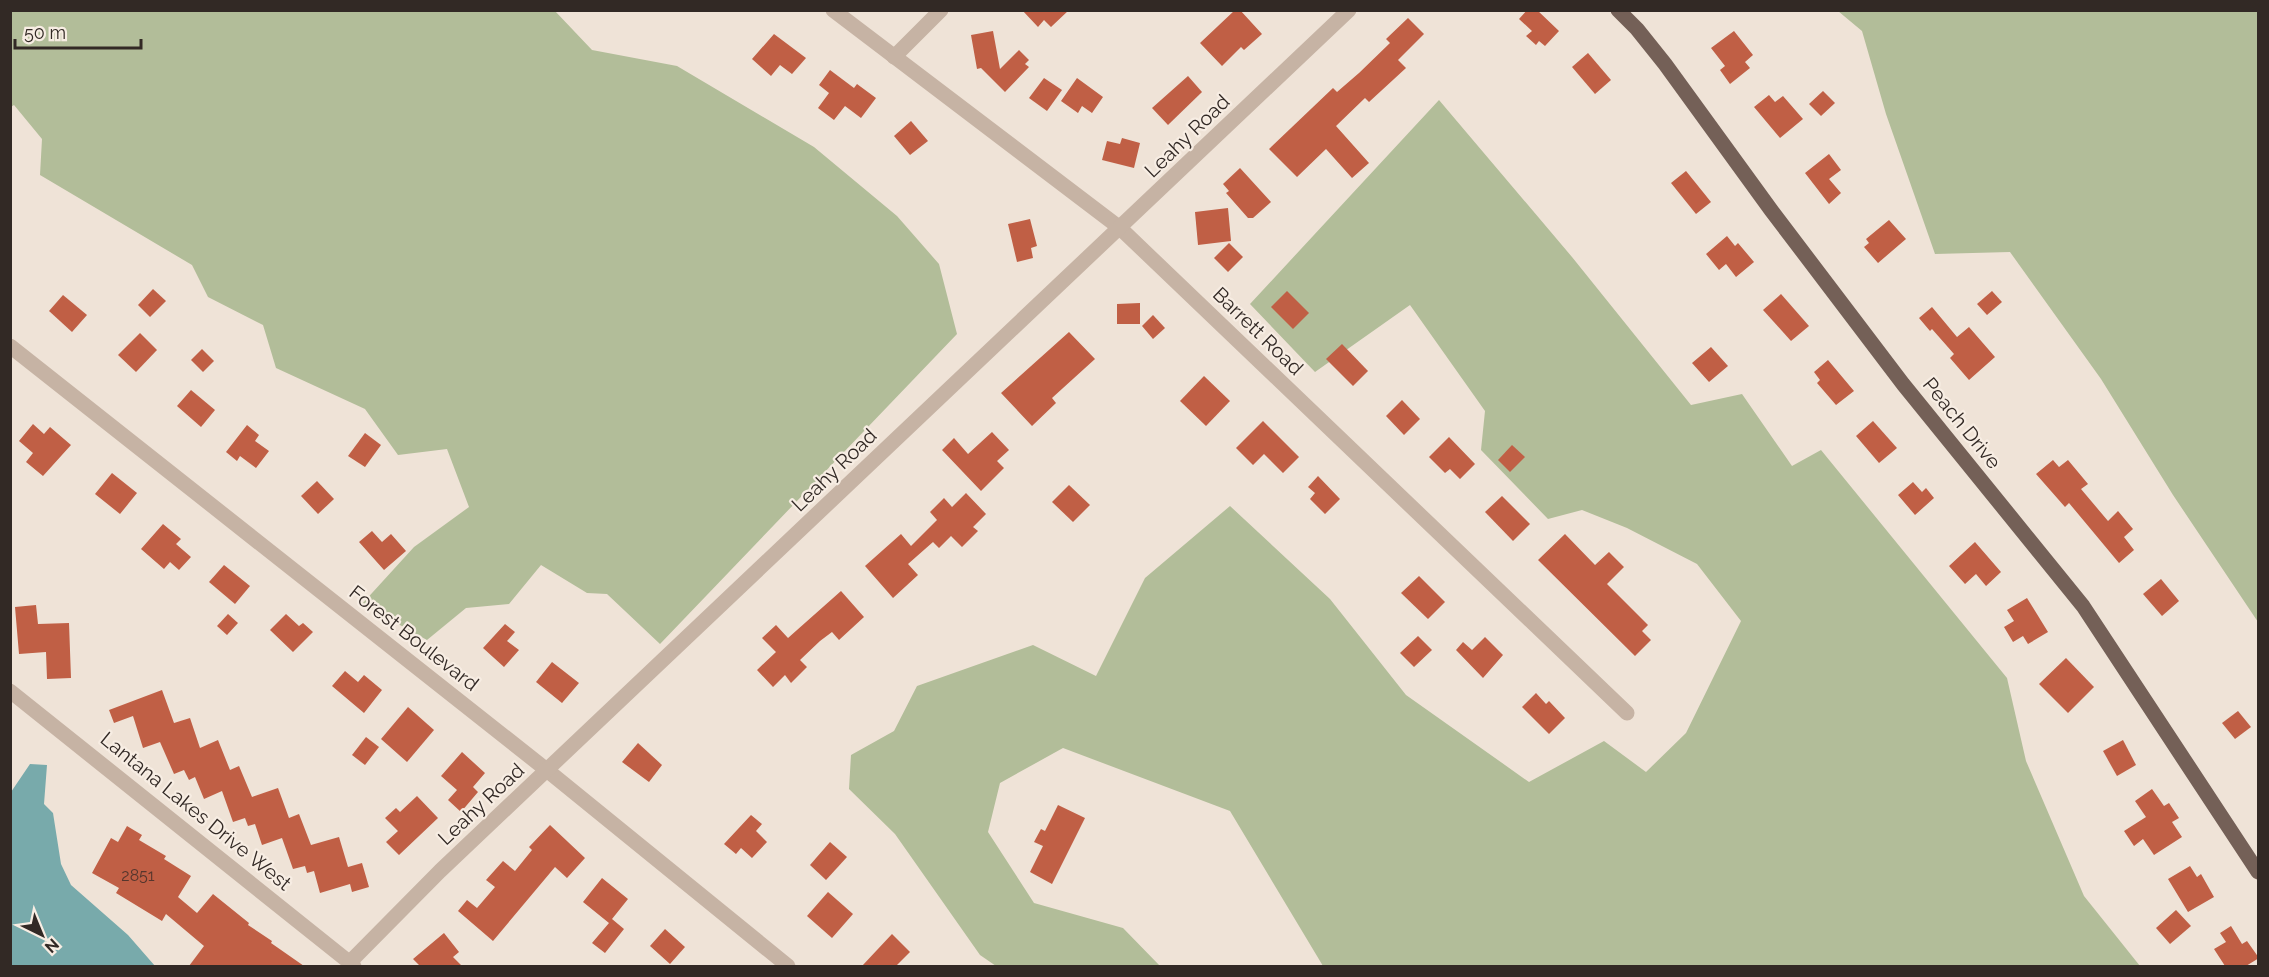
<svg xmlns="http://www.w3.org/2000/svg" width="2269" height="977" font-family="Raleway,sans-serif">
<style>
.green{fill:#b2bd99}
.water{fill:#78aaab}
.building{fill:#c05f45}
.lines{fill:none;stroke-linecap:round;stroke-linejoin:round}
.minor{stroke:#c6b3a4;stroke-width:15}
.major{stroke:#746057;stroke-width:15}
.labels{text-anchor:middle;dominant-baseline:central;stroke-width:4.5;stroke-linejoin:round;paint-order:stroke}
.number-label{font-size:16px;fill:#56362d}
.street-label{font-size:20px;fill:#322925;stroke:#f7ede3}
</style>
<rect width="100%" height="100%" fill="#efe3d7"/>
<!-- green -->
<g class="green">
<path d="M11,10L555,11L592,50L677,66L814,147L897,216L939,264L957,334L660,644L607,594L587,593L541,565L509,604L466,608L427,640L362,604L414,547L469,507L447,449L398,455L365,409L276,368L263,325L208,297L192,265L40,175L42,139L14,105L11,107Z"/>
<path d="M1838,11H2258V622L2173,495L2101,379L2010,252L1935,254L1886,114L1862,31Z"/>
<path d="M1439,100L1572,257L1691,405L1742,394L1792,466L1821,450L2007,678L2026,761L2084,896L2140,966H1323L1230,811L1063,748L1000,783L988,832L1034,903L1123,928L1160,966H996L980,955L895,834L849,789L851,755L894,731L917,686L1033,645L1096,676L1145,578L1230,506L1330,599L1406,695L1529,782L1604,741L1646,772L1686,733L1741,621L1697,564L1627,528L1582,510L1548,519L1481,450L1485,411L1410,305L1315,372L1250,304Z"/>
</g>
<!-- water -->
<path class="water" d="M30,764L47,765L44,804L53,813L61,864L71,885L128,935L155,966H11V792Z"/>
<!-- building -->
<g class="building">
<path d="M1022,10H1069L1051,27L1044,20L1038,27Z"/>
<path d="M1235,10H1240L1262,34L1244,50L1241,47L1222,66L1200,43Z"/>
<path d="M1527,10H1537L1559,31L1545,46L1539,41L1536,45L1526,36L1532,31L1519,19Z"/>
<path d="M1408,18L1424,34L1398,60L1406,68L1369,102L1365,98L1336,126L1369,163L1352,178L1326,149L1297,177L1269,149L1333,88L1337,92L1359,73L1390,43L1386,39Z"/>
<path d="M993,31L1000,69L1019,50L1029,60L1025,64L1029,67L1005,92L981,68L977,69L971,35Z"/>
<path d="M1734,31L1753,55L1745,62L1750,68L1730,84L1720,70L1725,66L1711,48Z"/>
<path d="M774,34L806,58L792,74L780,65L771,76L752,59Z"/>
<path d="M1588,53L1611,80L1595,94L1572,67Z"/>
<path d="M830,70L854,88L857,84L876,98L861,118L845,106L834,120L818,108L829,93L819,85Z"/>
<path d="M1188,76L1202,92L1168,125L1152,108Z"/>
<path d="M1044,78L1062,90L1047,111L1029,98Z"/>
<path d="M1077,78L1103,97L1092,113L1082,106L1078,113L1061,101Z"/>
<path d="M1823,91L1835,103L1821,116L1809,104Z"/>
<path d="M1769,95L1775,102L1783,96L1803,119L1780,138L1754,107Z"/>
<path d="M911,121L928,141L910,155L894,136Z"/>
<path d="M1122,138L1140,143L1134,168L1102,160L1107,141L1120,144Z"/>
<path d="M1829,154L1841,170L1829,179L1841,193L1829,204L1805,173Z"/>
<path d="M1240,168L1271,202L1253,218H1248L1226,193L1229,191L1223,184Z"/>
<path d="M1686,171L1711,202L1696,214L1671,183Z"/>
<path d="M1228,208L1231,241L1198,245L1195,212Z"/>
<path d="M1030,219L1037,246L1031,248L1033,258L1017,262L1008,224Z"/>
<path d="M1889,220L1906,239L1878,263L1864,247L1869,243L1866,239Z"/>
<path d="M1727,236L1735,246L1738,243L1754,262L1736,277L1726,264L1719,270L1706,254Z"/>
<path d="M1229,243L1243,257L1228,272L1214,258Z"/>
<path d="M153,289L166,301L150,317L138,305Z"/>
<path d="M1287,291L1309,313L1293,329L1271,307Z"/>
<path d="M1992,291L2002,302L1987,315L1977,304Z"/>
<path d="M1781,294L1809,326L1791,341L1763,310Z"/>
<path d="M63,295L87,315L72,332L49,311Z"/>
<path d="M1140,303V324H1117V304Z"/>
<path d="M1932,307L1957,337L1969,327L1995,357L1969,380L1950,358L1954,354L1932,329L1930,331L1919,318Z"/>
<path d="M1153,315L1165,328L1153,339L1142,326Z"/>
<path d="M1069,332L1095,359L1052,398L1056,403L1032,426L1001,393Z"/>
<path d="M140,333L157,350L136,372L118,355Z"/>
<path d="M1342,344L1368,371L1353,386L1326,359Z"/>
<path d="M1711,347L1728,366L1709,382L1692,363Z"/>
<path d="M202,349L214,361L203,372L191,360Z"/>
<path d="M1828,360L1854,391L1836,405L1817,383L1820,380L1814,372Z"/>
<path d="M1204,376L1230,401L1206,426L1180,401Z"/>
<path d="M191,390L215,410L201,427L177,406Z"/>
<path d="M1402,400L1420,419L1404,435L1386,416Z"/>
<path d="M1263,421L1299,457L1283,473L1264,454L1253,465L1236,448Z"/>
<path d="M1873,421L1897,448L1879,463L1856,436Z"/>
<path d="M33,424L44,434L50,427L71,445L43,476L26,462L33,453L19,441Z"/>
<path d="M247,425L259,435L255,441L269,451L256,468L240,456L237,461L226,452Z"/>
<path d="M992,432L1009,450L997,461L1004,468L981,491L942,450L954,438L968,454Z"/>
<path d="M365,433L381,445L365,467L348,456Z"/>
<path d="M1449,437L1475,464L1460,479L1450,469L1445,473L1429,457Z"/>
<path d="M1512,445L1525,457L1510,472L1498,460Z"/>
<path d="M2053,460L2059,467L2068,460L2088,484L2081,489L2108,521L2118,511L2133,529L2124,537L2134,550L2119,563L2069,503L2065,507L2036,474Z"/>
<path d="M112,473L137,493L120,514L95,494Z"/>
<path d="M1318,476L1340,499L1325,514L1310,499L1315,493L1308,487Z"/>
<path d="M317,481L334,499L318,514L301,496Z"/>
<path d="M1913,482L1922,492L1926,488L1934,498L1915,515L1898,495Z"/>
<path d="M1069,485L1090,505L1073,522L1052,502Z"/>
<path d="M966,493L986,514L973,527L978,531L962,547L951,536L939,548L933,542L908,564L918,575L893,598L865,566L901,534L911,546L937,520L930,512L944,498L952,507Z"/>
<path d="M1502,496L1530,524L1513,541L1485,512Z"/>
<path d="M163,524L181,539L176,544L191,557L179,570L170,562L164,569L141,549Z"/>
<path d="M372,531L382,542L391,534L406,551L384,570L359,542Z"/>
<path d="M1565,534L1595,565L1609,552L1624,567L1607,584L1648,625L1642,631L1651,640L1635,656L1538,560Z"/>
<path d="M1975,542L2001,572L1986,586L1976,574L1965,584L1949,566Z"/>
<path d="M224,565L250,586L235,604L209,582Z"/>
<path d="M1419,576L1445,602L1428,619L1401,593Z"/>
<path d="M2161,579L2179,601L2162,616L2143,594Z"/>
<path d="M841,591L864,617L839,640L832,632L820,641L800,660L807,667L791,683L785,675L773,687L757,670L776,652L762,638L776,625L788,638Z"/>
<path d="M2027,598L2048,632L2028,644L2023,636L2013,642L2004,627L2014,621L2007,610Z"/>
<path d="M36,605L38,624L69,623L71,678L47,679L46,652L19,654L15,607Z"/>
<path d="M228,614L238,623L227,635L217,626Z"/>
<path d="M286,614L299,626L303,623L313,632L293,652L270,630Z"/>
<path d="M505,624L515,632L507,641L519,650L504,667L483,648Z"/>
<path d="M1418,636L1432,650L1414,667L1400,653Z"/>
<path d="M1485,637L1503,655L1483,678L1456,650L1463,642L1472,650Z"/>
<path d="M2066,658L2094,687L2068,713L2039,684Z"/>
<path d="M552,662L579,683L562,703L536,682Z"/>
<path d="M345,671L358,682L364,675L382,690L364,713L332,686Z"/>
<path d="M162,690L174,723L190,718L200,748L218,740L230,770L239,766L252,797L278,788L289,818L299,814L311,845L339,837L348,867L362,863L369,887L352,892L350,884L320,893L314,871L307,873L305,866L293,869L282,838L262,845L255,824L248,826L245,818L233,822L222,791L204,799L195,777L189,780L184,770L174,774L160,742L143,748L133,716L114,723L109,710Z"/>
<path d="M1536,693L1546,704L1549,701L1565,718L1549,734L1522,707Z"/>
<path d="M408,707L434,730L407,762L381,739Z"/>
<path d="M2238,711L2251,727L2235,739L2222,723Z"/>
<path d="M366,737L379,747L365,765L352,755Z"/>
<path d="M2123,740L2136,765L2117,776L2103,751Z"/>
<path d="M638,743L662,765L649,782L622,762Z"/>
<path d="M462,752L485,773L473,787L478,792L461,812L448,800L457,790L441,776Z"/>
<path d="M2152,789L2164,806L2169,803L2179,818L2172,822L2182,837L2154,855L2143,839L2134,846L2124,831L2146,817L2135,801Z"/>
<path d="M417,796L438,818L399,855L386,842L398,831L385,818L396,808L400,812Z"/>
<path d="M1058,805L1085,818L1052,884L1030,872L1043,846L1034,842L1041,829L1045,831Z"/>
<path d="M751,815L762,824L756,831L767,842L752,858L741,848L736,854L724,844Z"/>
<path d="M550,825L585,858L567,878L555,867L493,941L458,911L467,900L477,908L495,887L486,880L503,861L515,871L532,850L529,847Z"/>
<path d="M127,826L142,835L139,840L166,856L164,859L191,876L178,897L197,913L213,894L249,923L248,925L272,941L271,943L304,966H189L204,946L166,914L162,921L116,893L119,888L92,873L111,838L118,842Z"/>
<path d="M830,842L847,857L826,880L810,865Z"/>
<path d="M2190,866L2197,877L2201,874L2214,897L2188,912L2168,879Z"/>
<path d="M602,878L628,899L612,919L624,929L605,953L592,943L609,923L583,902Z"/>
<path d="M828,892L853,914L832,938L807,916Z"/>
<path d="M2176,910L2191,926L2170,944L2156,928Z"/>
<path d="M2231,926L2242,944L2247,941L2259,958L2246,966H2225L2214,949L2226,942L2220,933Z"/>
<path d="M665,929L685,947L670,964L650,946Z"/>
<path d="M444,933L459,952L453,957L462,966H420L413,959Z"/>
<path d="M892,934L910,952L896,966H862Z"/>
</g>
<g class="lines">
<!-- minor -->
<g class="minor">
<path d="M833,10L1120,228L1627,713"/>
<path d="M894,57L941,10"/>
<path d="M10,346L548,771L788,966"/>
<path d="M10,691L354,966"/>
<path d="M350,962L440,871L1349,10"/>
</g>
<!-- major -->
<path class="major" d="M1618,10L1637,29L1665,64L1771,210L1903,384L2083,606L2258,872"/>
</g>
<g class="labels">
<!-- number labels -->
<g class="number-label">
<text x="138" y="875">2851</text>
</g>
<!-- street labels -->
<g class="street-label">
<text transform="translate(1187 136) rotate(-44)">Leahy Road</text>
<text transform="translate(1258 331) rotate(44)">Barrett Road</text>
<text transform="translate(1962 423) rotate(51)">Peach Drive</text>
<text transform="translate(834 470) rotate(-44)">Leahy Road</text>
<text transform="translate(414 638) rotate(38)">Forest Boulevard</text>
<text transform="translate(481 804) rotate(-43)">Leahy Road</text>
<text transform="translate(196 811) rotate(39)">Lantana Lakes Drive West</text>
</g>
</g>
<!-- border -->
<rect width="2269" height="977" fill="none" stroke="#322925" stroke-width="24"/>
<!-- north arrow -->
<g transform="translate(42 935) rotate(137)" stroke="#f7ede3" stroke-width="4.5" paint-order="stroke">
<path d="M0-4.5L10 22L0 15L-10 22Z" fill="#322925"/>
<text y="-9" font-size="16" font-weight="bold" text-anchor="middle" fill="#322925">N</text>
</g>
<!-- scale -->
<path d="M15 39v9h126v-9" fill="none" stroke="#322925" stroke-width="3"/>
<text x="24" y="39" font-size="18" fill="#322925" stroke="#f7ede3" stroke-width="4.5" paint-order="stroke">50 m</text>
</svg>
